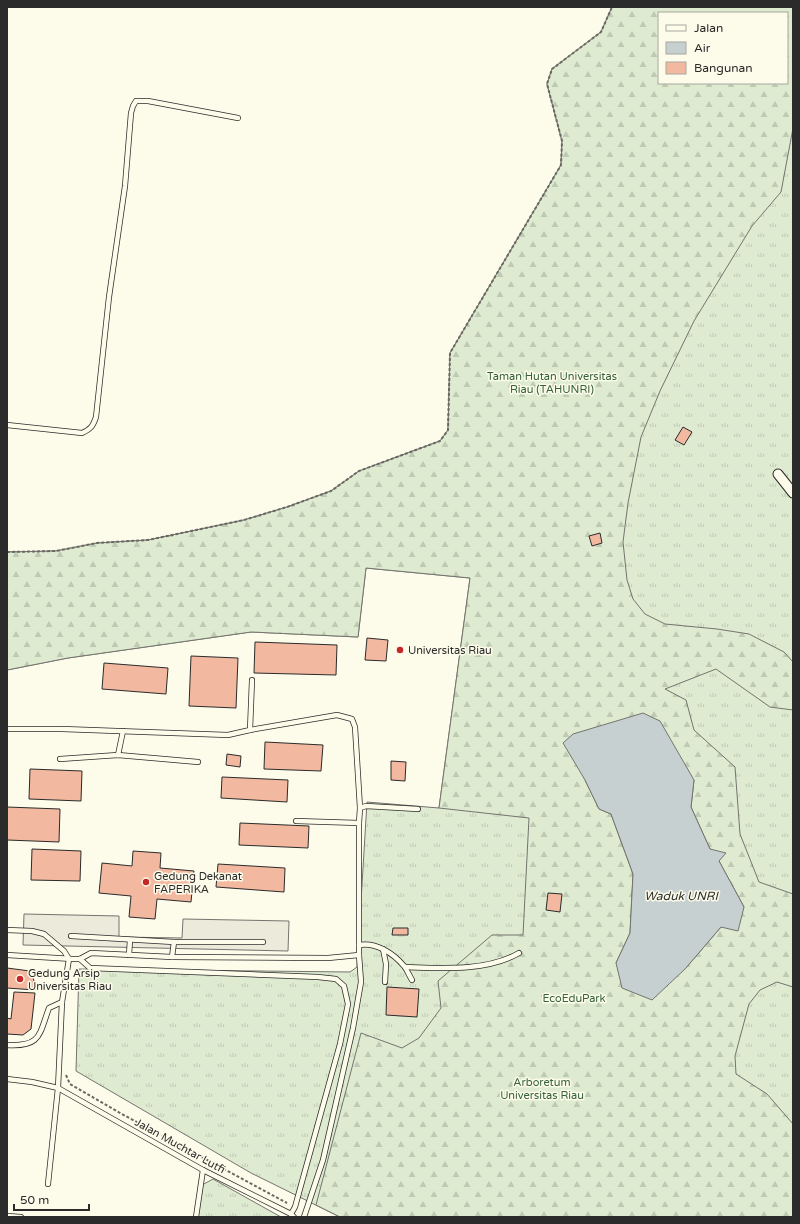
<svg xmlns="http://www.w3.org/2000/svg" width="800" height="1224" font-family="'Varela Round',sans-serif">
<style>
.grass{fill:url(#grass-tufts);stroke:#74746e;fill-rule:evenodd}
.forest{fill:url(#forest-firs);stroke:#74746e;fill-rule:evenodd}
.parking{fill:#eceadb;stroke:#74746e}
.water{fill:#c7d0d0;stroke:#74746e}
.building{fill:#f2b8a0;stroke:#2b2b2b}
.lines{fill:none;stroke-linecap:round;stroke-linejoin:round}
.lane-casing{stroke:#2b2b2b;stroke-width:6}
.street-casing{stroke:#2b2b2b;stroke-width:11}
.path{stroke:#6a6964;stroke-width:2;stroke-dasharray:3 2;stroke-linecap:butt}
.lane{stroke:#fdfbea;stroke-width:4.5}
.street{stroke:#fdfbea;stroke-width:9}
.poi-dot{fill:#c62828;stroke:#fdfbea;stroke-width:1.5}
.labels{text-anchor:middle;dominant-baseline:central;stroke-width:3;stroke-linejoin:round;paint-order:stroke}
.park-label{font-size:11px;fill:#34623c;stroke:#fdfbea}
.poi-label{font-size:11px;fill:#2b2b2b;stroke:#fdfbea;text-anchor:start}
.street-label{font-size:11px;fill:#2b2b2b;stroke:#fdfbea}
.water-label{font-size:12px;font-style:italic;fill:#2b2b2b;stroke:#fdfbea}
</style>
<defs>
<pattern id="grass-tufts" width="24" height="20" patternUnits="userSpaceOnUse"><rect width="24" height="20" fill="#deebd1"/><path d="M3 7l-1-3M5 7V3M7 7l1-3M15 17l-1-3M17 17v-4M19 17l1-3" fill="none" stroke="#bfcab4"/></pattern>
<pattern id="forest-firs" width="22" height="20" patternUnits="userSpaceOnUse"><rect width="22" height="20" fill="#deebd1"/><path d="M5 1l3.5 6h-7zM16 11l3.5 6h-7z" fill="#bfcab4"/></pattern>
</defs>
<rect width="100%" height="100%" fill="#fdfbea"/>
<!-- grass -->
<g class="grass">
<path d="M612,7H793V1217H340L251,1173L76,1071L79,969L350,972L357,967L367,802L439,808L470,578L366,568L358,637L251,632L68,658L7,670V552L56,551L97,543L148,540L244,520L287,507L331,491L359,471L440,441L448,430L450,353L561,165L562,141L547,84L552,69L601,32ZM659,13H787V83H659Z"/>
<path d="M213,1179L281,1217H197L202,1185Z"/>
</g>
<!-- forest -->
<path class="forest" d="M612,7H793V128L781,192L752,226L694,321L660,391L641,437L628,503L623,542L627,580L633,599L645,614L665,624L717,629L749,634L784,652L793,662V710L770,707L716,669L665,689L686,700L694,730L735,767L740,834L759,882L793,894V987L777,982L760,990L749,1004L735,1056L736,1074L767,1094L793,1124V1217H340L316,1205L361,1033L402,1048L419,1038L441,1008L438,981L492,935H523L529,818L439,808L470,578L366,568L358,637L251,632L68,658L7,670V552L56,551L97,543L148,540L244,520L287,507L331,491L359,471L440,441L448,430L450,353L561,165L562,141L547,84L552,69L601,32ZM659,13H787V83H659ZM585,780H694L691,807L710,849L719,861L744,907L721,927L685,969L616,963L630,933L633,874L611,814L599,809Z"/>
<!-- parking -->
<path class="parking" d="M24,914L119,916V937L182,938L183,919L289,921L288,951L23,945Z"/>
<!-- water -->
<path class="water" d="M643,713L660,721L694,780L691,807L710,849L726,853L719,861L744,907L738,931L721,927L685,969L652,1000L622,988L616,963L630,933L633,874L611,814L599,809L585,780L563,743L573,734Z"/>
<!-- building -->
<g class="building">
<path d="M683,427L692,432L684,445L675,440Z"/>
<path d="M600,533L602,543L592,546L589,536Z"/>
<path d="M367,638L388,640L386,661L365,660Z"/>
<path d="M255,642L337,645L336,675L254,673Z"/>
<path d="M191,656L238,658L236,708L189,706Z"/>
<path d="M104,663L168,668L166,694L102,689Z"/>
<path d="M265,742L323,745L321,771L264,769Z"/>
<path d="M227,754L241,756L240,767L226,765Z"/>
<path d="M391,761L406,762L405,781L391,780Z"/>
<path d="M30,769L82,771L81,801L29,799Z"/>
<path d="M222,777L288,780L287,802L221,798Z"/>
<path d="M7,807L60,809L59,842L7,840Z"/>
<path d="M240,823L309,826L308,848L239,845Z"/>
<path d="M32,849L81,851L80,881L31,880Z"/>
<path d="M133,851L161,853L160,868L194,871L191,902L157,899L155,919L129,917L131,896L99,893L102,863L132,866Z"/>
<path d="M218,864L285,868L284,892L216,887Z"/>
<path d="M548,893L562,894L560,912L546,910Z"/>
<path d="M393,928H408V935H392Z"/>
<path d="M7,968L30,971L32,973L34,981L36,982L35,990L7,988Z"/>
<path d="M387,987L419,989L417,1017L386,1015Z"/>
<path d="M14,992L35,993L31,1029L23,1035L7,1034V1018L11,1019Z"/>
</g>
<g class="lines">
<!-- lane casing -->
<g class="lane-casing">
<g id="lane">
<path d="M7,425L82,433C91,429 93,426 96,417L109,297L125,186L131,113L133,106L136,101H148L238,118"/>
<path d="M7,729H62L228,735L250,730L252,680"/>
<path d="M250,730L337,715L352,719L355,727L360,808"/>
<path d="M118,755L123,731"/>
<path d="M60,759L118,755L198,762"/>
<path d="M296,821L359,823V955L361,982L353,1028L323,1160L304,1217"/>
<path d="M359,823L360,808L366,806L418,809"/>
<path d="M7,930L32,931L44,934L64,951L69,959L62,1002L58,1088L48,1184"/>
<path d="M71,936L174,942H263"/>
<path d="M359,945C376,942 393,953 404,966C407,970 409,975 412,980"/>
<path d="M383,949L386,964L385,982"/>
<path d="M7,955L73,959H80L91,953L172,957L328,958L359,955"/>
<path d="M129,955L130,940"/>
<path d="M172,957L174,942"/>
<path d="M80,959L90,968L318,977L336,979L344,986L348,1004L340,1044L295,1207L291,1214"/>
<path d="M405,967C441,968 486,972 519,953"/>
<path d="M7,1045C41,1047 39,1035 49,1008L62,1002"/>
<path d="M7,1079L32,1082L58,1088L203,1170L291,1214L294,1217"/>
<path d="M7,1216L21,1217"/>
<path d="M196,1217L203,1170"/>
</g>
</g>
<!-- street casing -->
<g class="street-casing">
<path id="street" d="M778,474L793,493"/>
</g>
<!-- path -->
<g class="path">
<path d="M7,552L56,551L97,543L148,540L244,520L287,507L331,491L359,471L440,441L448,430L450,353L561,165L562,141L547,84L552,69L601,32L612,7"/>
<path d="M66,1075L70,1084L120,1113L287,1203"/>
</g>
<!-- lane -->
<use href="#lane" class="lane"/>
<!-- street -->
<use href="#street" class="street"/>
</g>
<!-- markers -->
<g class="poi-dot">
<circle cx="400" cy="650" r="4"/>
<circle cx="146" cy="882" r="4"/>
<circle cx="20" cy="979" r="4"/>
</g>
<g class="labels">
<!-- park labels -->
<g class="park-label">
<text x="552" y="376">Taman Hutan Universitas<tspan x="552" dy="13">Riau (TAHUNRI)</tspan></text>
<text x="574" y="998">EcoEduPark</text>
<text x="542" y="1082">Arboretum<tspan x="542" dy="13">Universitas Riau</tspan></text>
</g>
<!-- poi labels -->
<g class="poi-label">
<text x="408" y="650">Universitas Riau</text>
<text x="154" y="876">Gedung Dekanat<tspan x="154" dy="13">FAPERIKA</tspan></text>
<text x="28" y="973">Gedung Arsip<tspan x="28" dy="13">Universitas Riau</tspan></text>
</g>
<!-- street labels -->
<g class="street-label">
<text transform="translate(180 1146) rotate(29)">Jalan Muchtar Lutfi</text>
</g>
<!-- water labels -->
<g class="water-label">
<text x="681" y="896">Waduk UNRI</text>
</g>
</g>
<!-- border -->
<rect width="800" height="1224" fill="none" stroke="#2b2b2b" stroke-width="16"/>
<!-- legend -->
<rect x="658" y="12" width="130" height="72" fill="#fdfbea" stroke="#a9a89e"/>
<rect x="666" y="25" width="20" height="6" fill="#fdfbea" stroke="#a9a89e"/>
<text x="694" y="32" font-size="12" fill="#2b2b2b">Jalan</text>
<rect x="666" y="42" width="20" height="12" fill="#c7d0d0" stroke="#a9a89e"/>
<text x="694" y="52" font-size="12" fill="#2b2b2b">Air</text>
<rect x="666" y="62" width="20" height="12" fill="#f2b8a0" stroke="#a9a89e"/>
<text x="694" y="72" font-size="12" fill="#2b2b2b">Bangunan</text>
<!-- scale -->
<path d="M14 1204v6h75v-6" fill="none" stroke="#2b2b2b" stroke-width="2"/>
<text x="20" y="1204" font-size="12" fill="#2b2b2b" stroke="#fdfbea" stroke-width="3" paint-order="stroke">50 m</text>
</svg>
